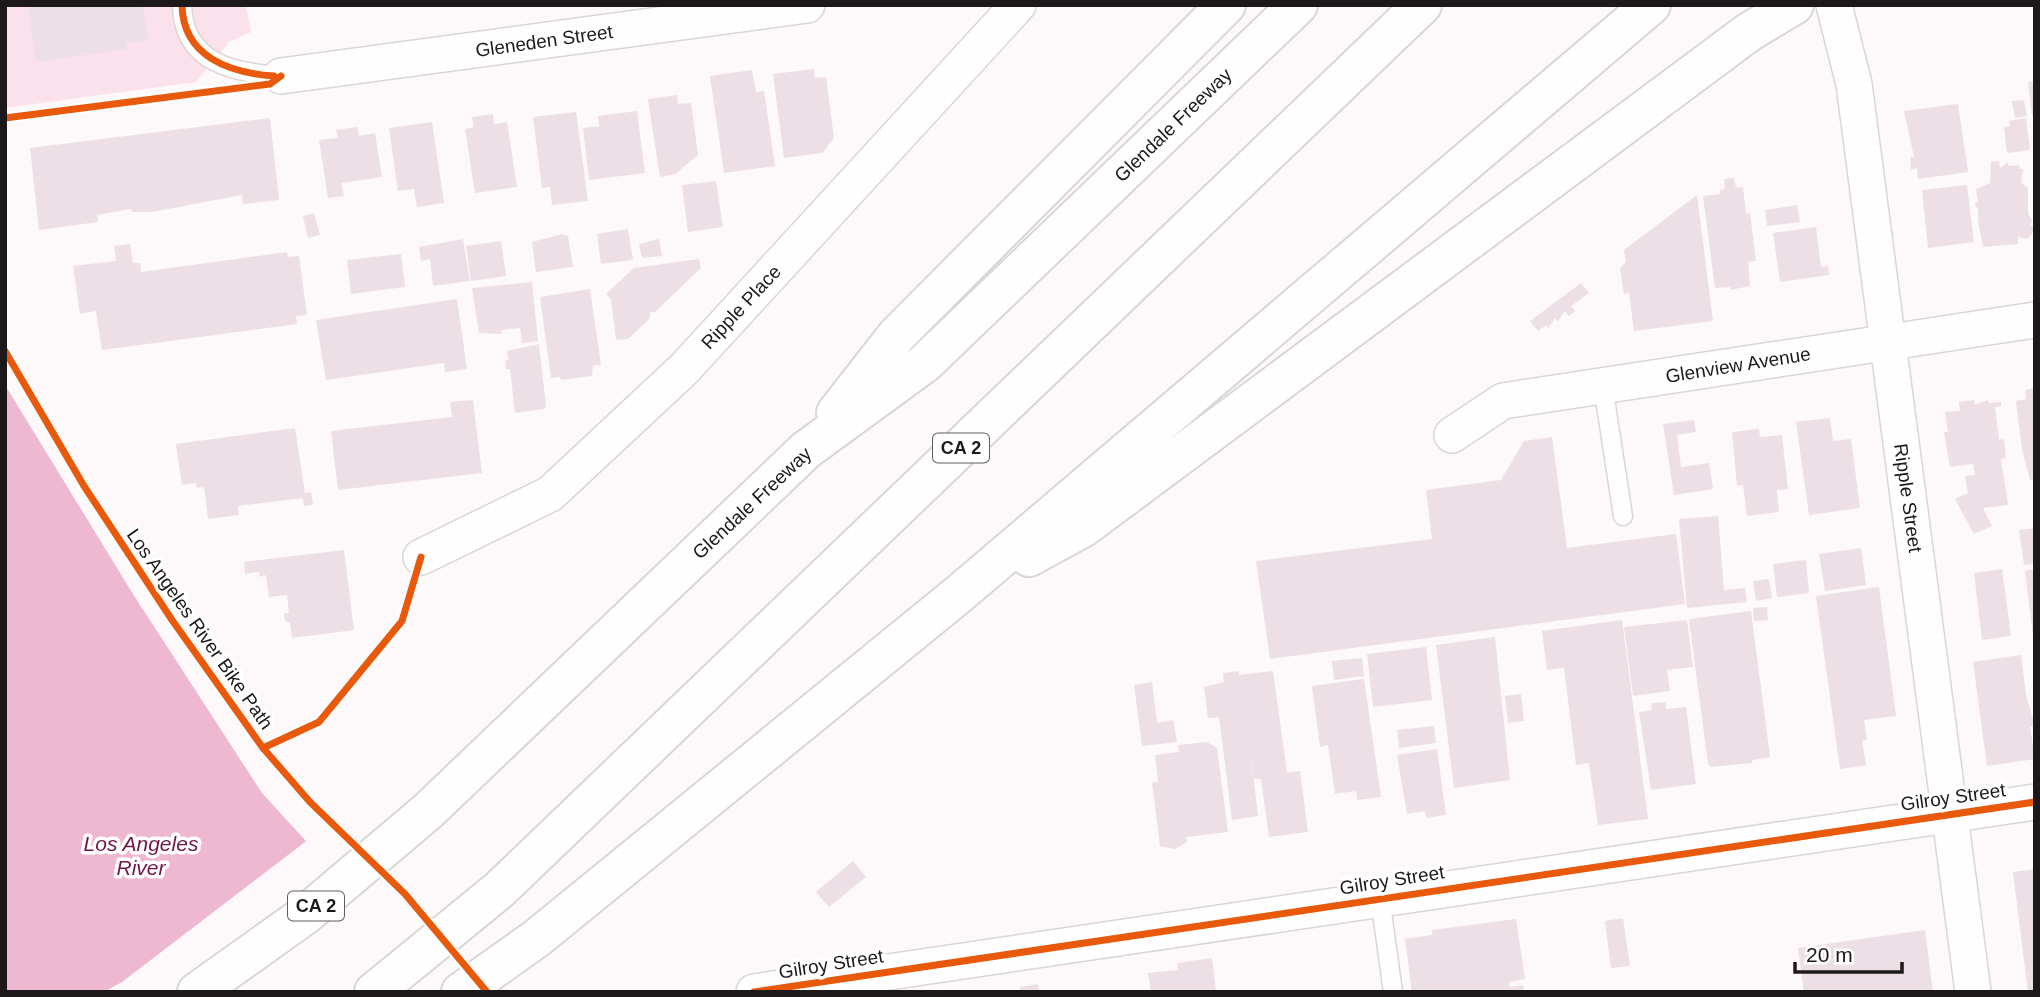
<svg xmlns="http://www.w3.org/2000/svg" width="2040" height="997" font-family="Arial,sans-serif">
<style>
.green{fill:#fbe1ec}
.water{fill:#eeb8d1}
.pier{fill:#fdf8fa}
.building{fill:#eddfe6}
.lines{fill:none;stroke-linecap:round;stroke-linejoin:round}
.lane-casing{stroke:#dad5d7;stroke-width:21}
.street-casing{stroke:#dad5d7;stroke-width:38}
.highway-casing{stroke:#dad5d7;stroke-width:42}
.lane{stroke:#fffefe;stroke-width:18}
.street{stroke:#fffefe;stroke-width:35}
.highway{stroke:#fffefe;stroke-width:38}
.cycleway-casing{stroke:#fff;stroke-width:11}
.cycleway{stroke:#e8590c;stroke-width:7}
.labels{text-anchor:middle;dominant-baseline:central;stroke-width:7;stroke-linejoin:round;paint-order:stroke}
.shield{fill:#fff;stroke:#615d5f;stroke-width:2}
.shield-label{font-size:18px;font-weight:bold;fill:#1d181a}
.street-label{font-size:19px;fill:#1d181a;stroke:#fff}
.water-label{font-size:21px;font-style:italic;fill:#6f174a;stroke:#fff}
</style>
<rect width="100%" height="100%" fill="#fdf8fa"/>
<!-- green -->
<path class="green" d="M5,5H246L251,32L229,42L196,82L5,108Z"/>
<!-- water -->
<path class="water" d="M5,385L133,594L262,793L444,992H5Z"/>
<!-- pier -->
<path class="pier" d="M309,839L448,992H104L122,982Z"/>
<!-- building -->
<g class="building">
<path d="M28,5H143L148,40L127,43V49L36,62Z"/>
<path d="M814,69L815,78L826,77L834,138L822,153L784,158L773,74Z"/>
<path d="M752,70L756,92L764,91L775,166L724,173L710,76Z"/>
<path d="M2035,81V115H2032L2028,82Z"/>
<path d="M677,95L678,104L691,103L698,155L675,174L660,177L648,99Z"/>
<path d="M2024,100L2027,116L2015,118L2012,101Z"/>
<path d="M1958,104L1968,172L1918,179L1917,168L1911,170L1910,157H1914L1904,111Z"/>
<path d="M637,111L645,173L589,180L583,128L599,126L598,116Z"/>
<path d="M576,112L588,201L552,205L550,187L542,188L533,117Z"/>
<path d="M493,114L494,124L507,122L517,187L475,193L465,129L474,127L472,117Z"/>
<path d="M270,118L279,200L243,204L242,195L152,212H132L131,209L97,215L98,222L39,230L30,148Z"/>
<path d="M2026,118L2030,150L2007,153L2004,127L2010,126L2009,121Z"/>
<path d="M432,122L444,203L417,207L414,189L398,191L389,128Z"/>
<path d="M357,127L359,136L375,133L382,177L341,183L344,196L328,198L319,140L338,138L336,130Z"/>
<path d="M1999,161L2000,168L2008,162V166L2019,165L2020,169H2023L2021,183L2028,188V213L2032,221L2030,226H2033V232L2028,239L2018,237V244L1983,247L1978,221V207L1976,208L1975,203L1978,202L1976,189L1990,183L1991,162Z"/>
<path d="M1734,178L1736,188L1743,187L1746,214L1750,213L1756,261L1748,262L1750,286L1730,290V287L1715,288L1703,196L1720,194V190L1725,189L1724,179Z"/>
<path d="M716,181L723,227L688,232L682,185Z"/>
<path d="M1967,185L1974,242L1928,248L1922,190Z"/>
<path d="M1697,195L1713,321L1634,331L1629,293L1624,294L1620,268L1626,262L1624,250Z"/>
<path d="M1797,205L1800,222L1767,226L1765,210Z"/>
<path d="M314,213L320,235L308,238L303,216Z"/>
<path d="M1816,227L1821,267L1828,266L1829,275L1780,282L1773,233Z"/>
<path d="M628,229L633,260L601,264L597,234Z"/>
<path d="M562,234L568,236L573,267L536,272L532,242Z"/>
<path d="M463,239L470,281L433,286L430,259L421,261L419,247Z"/>
<path d="M659,239L662,256L642,258L639,244Z"/>
<path d="M501,241L506,276L471,281L466,246Z"/>
<path d="M130,244L133,263H140L141,272L287,252L288,257L299,256L307,315L296,316L297,324L102,350L96,311L80,314L73,266L116,261L114,246Z"/>
<path d="M401,254L405,287L351,294L347,260Z"/>
<path d="M699,259L701,268L655,312H650V318L628,339L616,340L611,299L606,294L634,268Z"/>
<path d="M532,282L538,341L522,343L520,328L501,330L502,334L479,333L472,288Z"/>
<path d="M1581,283L1589,293L1571,306L1575,311L1569,316L1565,311L1558,321L1555,318L1548,328L1546,325L1538,331L1530,321Z"/>
<path d="M590,289L601,365L593,366L592,376L561,380L560,377L551,378L540,297Z"/>
<path d="M457,299L467,369L445,372L444,363L326,380L316,320Z"/>
<path d="M539,344L546,406L544,409L515,413L510,369H506L505,361L508,360L507,351Z"/>
<path d="M2035,388V479L2030,480L2022,449L2016,401L2026,399L2025,390Z"/>
<path d="M473,400L482,473L338,490L331,431L452,417L450,402Z"/>
<path d="M1974,400L1975,405L1988,400L1989,403L2001,402V406L1995,407L1999,440L2004,439L2006,458L2001,459L2008,505L1983,508L1992,526L1974,534L1955,499L1968,493L1965,476L1975,475L1973,464L1950,467L1944,432H1948L1945,412L1960,411L1959,402Z"/>
<path d="M1830,418L1833,441L1851,439L1860,508L1809,515L1796,422Z"/>
<path d="M1694,420L1696,432L1677,435L1681,467L1709,463L1713,489L1674,495L1663,424Z"/>
<path d="M295,428L305,493L311,492L313,505L304,506L303,498L238,506L239,515L208,519L204,487L197,488L196,483L182,485L176,444Z"/>
<path d="M1759,429L1760,437L1782,435L1788,489L1777,490L1779,512L1747,516L1743,485L1737,486L1732,432Z"/>
<path d="M1552,437L1567,548L1676,534L1685,604L1270,659L1256,561L1432,539L1426,490L1501,480L1524,441Z"/>
<path d="M1718,516L1724,590L1745,588L1747,602L1687,608L1679,519Z"/>
<path d="M2035,528V564L2024,565L2019,530Z"/>
<path d="M1861,548L1866,585L1825,591L1819,554Z"/>
<path d="M344,550L354,630L292,638L290,623L285,621L284,613H289L287,595L269,597L266,575L260,577L259,572L245,574L244,562Z"/>
<path d="M1806,560L1809,593L1777,597L1773,564Z"/>
<path d="M2002,569L2011,636L1982,640L1974,573Z"/>
<path d="M2035,569V636H2033L2025,571Z"/>
<path d="M1769,579L1772,598L1756,601L1753,581Z"/>
<path d="M1879,587L1896,716L1864,720L1867,740L1862,741L1866,765L1840,769L1816,596Z"/>
<path d="M1767,607L1768,620L1754,621L1753,608Z"/>
<path d="M1751,611L1770,757L1752,760V763L1711,767L1708,764L1689,619Z"/>
<path d="M1622,620L1648,819L1598,825L1589,763L1576,765L1564,668L1547,670L1542,631Z"/>
<path d="M1687,620L1693,667L1667,670L1670,691L1633,696L1624,627Z"/>
<path d="M1495,637L1510,780L1454,788L1436,645Z"/>
<path d="M1426,647L1432,700L1373,707L1367,654Z"/>
<path d="M2021,655L2026,695L2032,716H2035V726L2030,727L2035,759L1987,766L1973,662Z"/>
<path d="M1362,658L1364,676L1334,680L1332,661Z"/>
<path d="M1239,671V675L1273,671L1287,773L1300,771L1308,832L1269,837L1261,779H1254L1249,739L1258,816L1232,820L1219,717L1208,718L1204,687L1224,682L1223,673Z"/>
<path d="M1364,679L1381,797L1357,800L1356,791L1335,794L1328,745L1320,747L1312,686Z"/>
<path d="M1152,682L1157,723L1173,720L1177,742L1142,746L1134,685Z"/>
<path d="M1521,694L1524,721L1508,723L1505,696Z"/>
<path d="M1666,702V709L1686,707L1696,784L1651,790L1639,712L1652,710L1651,703Z"/>
<path d="M1434,726L1436,743L1399,748L1397,730Z"/>
<path d="M1207,742L1217,748L1228,832L1186,837L1187,842L1175,849L1160,846L1152,782H1158L1155,755L1179,752L1178,745Z"/>
<path d="M1437,749L1446,815L1426,818L1425,811L1407,814L1397,755Z"/>
<path d="M853,861L866,877L829,907L816,892Z"/>
<path d="M2035,869V992H2028L2013,872Z"/>
<path d="M1623,918L1630,966L1611,968L1605,921Z"/>
<path d="M1516,919L1525,979L1509,982L1510,987L1523,985L1524,992H1412L1405,939L1432,935V930Z"/>
<path d="M1925,930L1933,992H1804L1798,948Z"/>
<path d="M1212,958L1216,992H1151L1148,973L1178,970L1177,963Z"/>
<path d="M1038,984L1039,992H1020V987Z"/>
</g>
<g class="lines">
<!-- lane casing -->
<g class="lane-casing">
<g id="lane">
<path d="M182,5C183,63 234,73 281,76"/>
<path d="M1603,386L1623,516"/>
<path d="M1380,898L1393,992"/>
</g>
</g>
<!-- street casing -->
<g class="street-casing">
<g id="street">
<path d="M1834,5L1854,84L1973,992"/>
<path d="M281,76L807,5"/>
<path d="M1452,435L1503,401L2035,320"/>
<path d="M421,557L550,494L684,369L1018,5"/>
<path d="M754,992L2035,802"/>
</g>
</g>
<!-- highway casing -->
<g class="highway-casing">
<g id="highway">
<path d="M836,413L897,335L1226,5"/>
<path d="M1029,557L1084,527L1749,32L1794,5"/>
<path d="M197,992L305,915L428,811L806,450L925,363L1298,5"/>
<path d="M374,992L499,890L1422,5"/>
<path d="M461,992L537,938L959,594L1651,5"/>
</g>
</g>
<!-- lane -->
<use href="#lane" class="lane"/>
<!-- street -->
<use href="#street" class="street"/>
<!-- highway -->
<use href="#highway" class="highway"/>
<!-- cycleway casing -->
<g class="cycleway-casing">
<g id="cycleway">
<path d="M182,5C183,57 230,73 274,76"/>
<path d="M5,118L270,84L281,76"/>
<path d="M5,351L84,486L172,620L263,748L310,802L405,894L487,992"/>
<path d="M263,748L319,722L402,621L421,557"/>
<path d="M754,992L2035,802"/>
</g>
</g>
<!-- cycleway -->
<use href="#cycleway" class="cycleway"/>
</g>
<g class="labels">
<!-- shield labels -->
<g class="shield">
<rect x="933" y="433.5" width="56" height="29" rx="5"/>
<rect x="288" y="891.5" width="56" height="29" rx="5"/>
</g>
<g class="shield-label">
<text x="961" y="448">CA 2</text>
<text x="316" y="906">CA 2</text>
</g>
<!-- street labels -->
<g class="street-label">
<text transform="translate(544 41) rotate(-8)">Gleneden Street</text>
<text transform="translate(1173 125) rotate(-44)">Glendale Freeway</text>
<text transform="translate(741 307) rotate(-47)">Ripple Place</text>
<text transform="translate(1738 365) rotate(-9)">Glenview Avenue</text>
<text transform="translate(1908 498) rotate(82)">Ripple Street</text>
<text transform="translate(752 503) rotate(-43)">Glendale Freeway</text>
<text transform="translate(200 629) rotate(55)">Los Angeles River Bike Path</text>
<text transform="translate(1953 797) rotate(-8)">Gilroy Street</text>
<text transform="translate(1392 880) rotate(-9)">Gilroy Street</text>
<text transform="translate(831 964) rotate(-9)">Gilroy Street</text>
</g>
<!-- water labels -->
<g class="water-label">
<text x="141" y="843">Los Angeles<tspan x="141" dy="24">River</tspan></text>
</g>
</g>
<!-- border -->
<rect width="2040" height="997" fill="none" stroke="#1d181a" stroke-width="14"/>
<!-- scale -->
<path d="M1795 962v10h107v-10" fill="none" stroke="#1d181a" stroke-width="3.5"/>
<text x="1806" y="962" font-size="21" fill="#1d181a" stroke="#ffffff" stroke-width="5" paint-order="stroke">20 m</text>
</svg>
